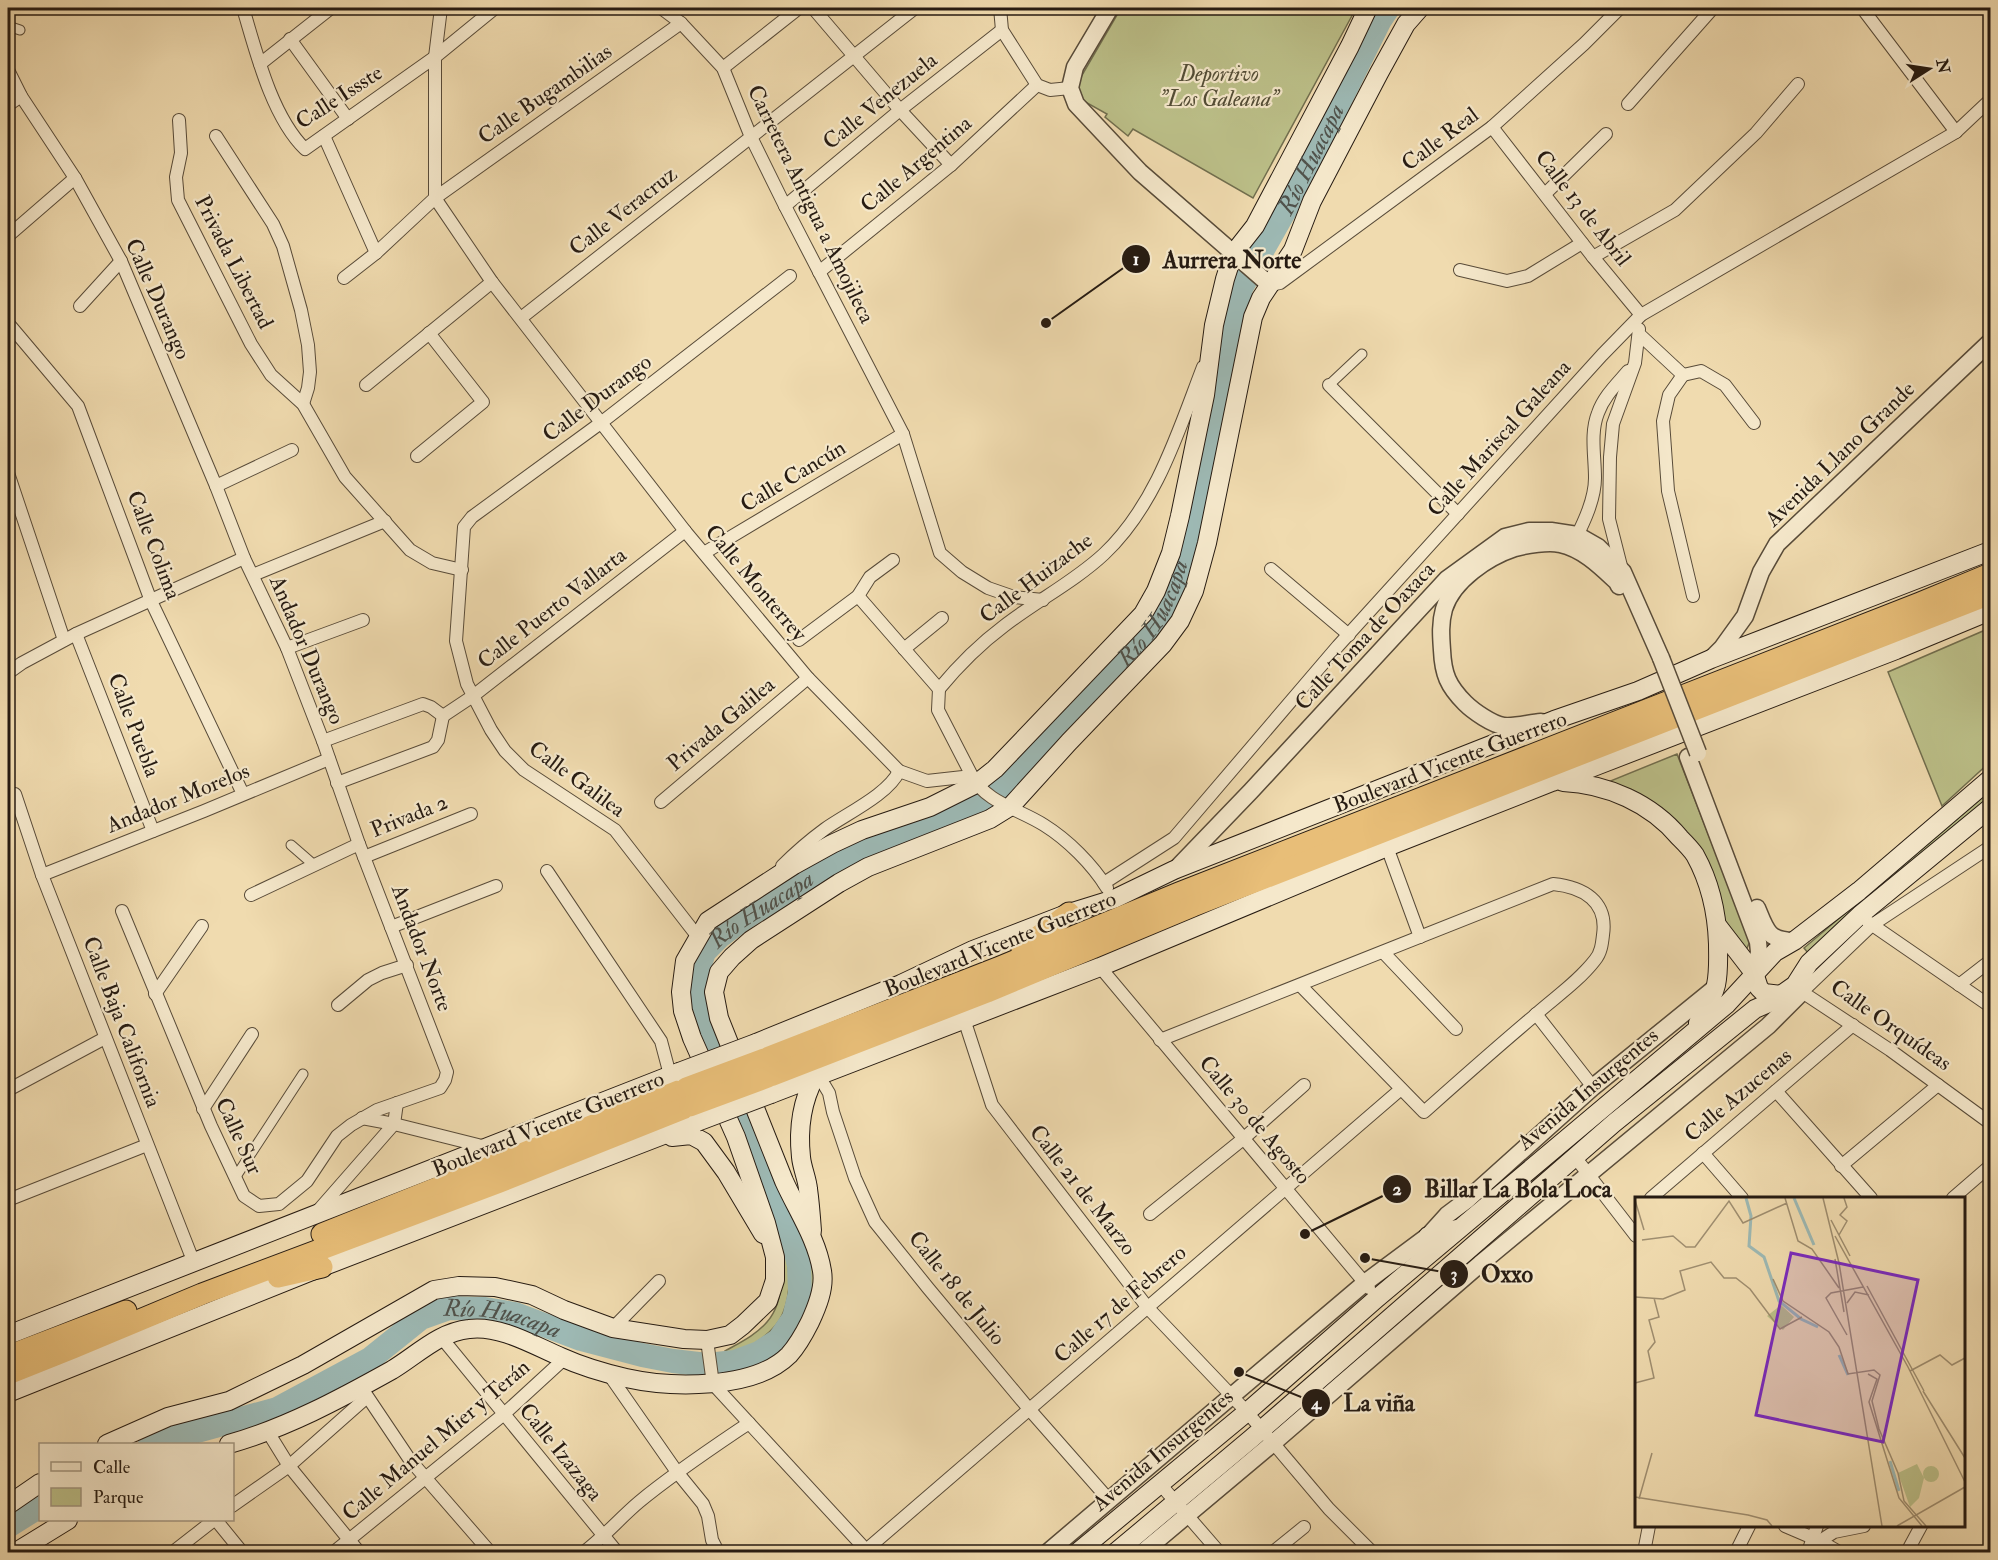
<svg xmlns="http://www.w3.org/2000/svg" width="1998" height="1560" font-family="'IM FELL Double Pica',serif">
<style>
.green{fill:#bcc089;stroke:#716e4e;stroke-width:1.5}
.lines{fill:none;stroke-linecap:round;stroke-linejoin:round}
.river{stroke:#9db9b4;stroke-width:24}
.pedestrian-casing{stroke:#584b39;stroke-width:11}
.minor-casing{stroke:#584b39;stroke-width:14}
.tertiary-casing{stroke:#584b39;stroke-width:19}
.secondary-casing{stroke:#261b12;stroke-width:20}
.trunk-casing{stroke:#261b12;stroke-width:23}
.pedestrian{stroke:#f5e8cb;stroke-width:9}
.minor{stroke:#f5e8cb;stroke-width:12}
.tertiary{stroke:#f5e8cb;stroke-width:16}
.secondary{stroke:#f5e8cb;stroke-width:18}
.trunk{stroke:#e8be78;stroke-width:21}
.tertiary-bridge-casing{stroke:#584b39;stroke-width:19;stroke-linecap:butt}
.secondary-bridge-casing{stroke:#261b12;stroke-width:20;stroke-linecap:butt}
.trunk-bridge-casing{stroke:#261b12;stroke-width:23;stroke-linecap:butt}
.tertiary-bridge{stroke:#f5e8cb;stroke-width:16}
.secondary-bridge{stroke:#f5e8cb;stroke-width:18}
.trunk-bridge{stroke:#e8be78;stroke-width:21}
.labels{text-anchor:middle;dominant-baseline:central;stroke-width:4.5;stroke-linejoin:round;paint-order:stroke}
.park-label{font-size:22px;font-style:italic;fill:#534d36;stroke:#f5e8cb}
.street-label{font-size:22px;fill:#261b12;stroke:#f5e8cb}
.water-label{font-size:24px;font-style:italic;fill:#50524b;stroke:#f5e8cb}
.inset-river{fill:none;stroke:#9db9b4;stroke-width:3}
.inset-road{fill:none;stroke:#9f8e70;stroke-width:1.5}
.view{fill:#7b2cbf;fill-opacity:0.15;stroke:#7b2cbf;stroke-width:3}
.inset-edge{fill:none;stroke:#261b12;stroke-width:3}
.leader{fill:none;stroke:#261b12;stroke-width:2}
.callout-dot{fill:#261b12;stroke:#f5e8cb;stroke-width:2}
.mark-label{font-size:18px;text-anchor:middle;font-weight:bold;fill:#fff}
.callout-label{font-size:24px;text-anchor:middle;font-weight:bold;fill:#261b12;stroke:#f5e8cb;stroke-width:4.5;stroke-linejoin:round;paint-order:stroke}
</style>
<rect width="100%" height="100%" fill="#f0dbaf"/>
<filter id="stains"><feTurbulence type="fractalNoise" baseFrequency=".00333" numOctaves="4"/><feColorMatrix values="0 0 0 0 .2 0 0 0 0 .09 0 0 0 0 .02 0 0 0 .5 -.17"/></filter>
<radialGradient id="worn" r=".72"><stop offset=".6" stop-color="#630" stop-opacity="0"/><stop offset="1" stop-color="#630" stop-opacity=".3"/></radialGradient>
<!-- green -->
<g class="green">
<path d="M1121,8H1350L1354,12L1253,198L1133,129L1128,136L1105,117L1107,114L1071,94Z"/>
<path d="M1990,628V762L1942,806L1888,672Z"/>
<path d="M1677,754L1750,941L1745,953L1735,948L1679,832L1598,786Z"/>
<path d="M1990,791V799L1808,953L1804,948Z"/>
<path d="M772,1214C786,1243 796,1282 783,1313C775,1334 746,1350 726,1358L725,1351C739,1343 756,1335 767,1322C792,1293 777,1248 772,1214Z"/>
<path d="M794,1214L812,1249L815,1291L787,1355L749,1369C762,1362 775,1356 785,1346C818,1315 802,1252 794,1214Z"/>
</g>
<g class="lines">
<!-- river -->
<g class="river">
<path id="s1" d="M150,1444L277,1409L370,1359L421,1318L449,1308L485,1309L515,1314L581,1339L642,1355L673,1361L707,1365L735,1362L759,1353L779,1340L794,1318L800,1293L799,1265L794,1245L743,1124L695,999L697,974L704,952L719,937L743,919L839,859L873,844L980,804L1007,781L1083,700L1141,642L1157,620L1172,588L1194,514L1241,288L1288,205L1380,20L1388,8"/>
<path d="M8,1526L40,1506"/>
</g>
<!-- pedestrian casing -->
<g class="pedestrian-casing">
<g id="pedestrian">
<path d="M8,26L20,30"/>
<path d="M1329,385L1362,354"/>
<path d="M291,845L314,865"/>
<path d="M235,1178L303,1074"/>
</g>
</g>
<!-- minor casing -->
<g class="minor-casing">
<g id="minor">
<path d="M243,8C256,52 272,117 305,149L435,57L495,8"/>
<path d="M661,8L681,23L723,68L751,137L785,206L903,434L940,553L962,572L988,588L1014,597L1043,600"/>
<path d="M813,8L900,110L951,165"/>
<path d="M1000,8L1002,30L1037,85L1050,90L1070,88"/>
<path d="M1862,8L1956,132"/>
<path d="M290,39L348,119"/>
<path d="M260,64L331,8"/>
<path d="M723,68L799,8"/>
<path d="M8,70L21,96L75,178L121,261L216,486L244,558L287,648L323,741L359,844L447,1072L445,1080L440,1088L377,1110L351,1125L337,1136L307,1181L279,1204L259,1206L244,1196L211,1126L122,911"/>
<path d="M1628,104L1713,8"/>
<path d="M8,105L21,96"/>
<path d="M179,120L181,153L176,177L178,200L251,344L271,375L303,404L345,477L410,550L432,563L462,570"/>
<path d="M1492,127L1593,257L1641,315"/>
<path d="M216,136L273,224L283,246L301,310L308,345L310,372L308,388L303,404"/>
<path d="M324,136L376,253"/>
<path d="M1545,194L1606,134"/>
<path d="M435,198L492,282L685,531L808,678L899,771L927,781L972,776C985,802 1021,810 1044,825C1068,840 1092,864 1107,888"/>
<path d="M435,198V57L441,8"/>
<path d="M785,206L900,110L1002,30"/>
<path d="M8,236L75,178"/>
<path d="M1593,257L1675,210L1756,133L1798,84"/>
<path d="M1460,270L1507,281L1528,276L1582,243"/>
<path d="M819,272L951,165L1037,85"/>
<path d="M344,278L376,253L435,198L681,23"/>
<path d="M1270,285L1280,283L1492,127L1584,44L1620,8"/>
<path d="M80,306L121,261"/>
<path d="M521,318L915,8"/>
<path d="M8,323L78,406L151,601L243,794"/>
<path d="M1639,334L1683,375L1669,395L1663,421L1668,491L1693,596"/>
<path d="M1683,375L1701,371L1725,385L1754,423"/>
<path d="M366,385L492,282"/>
<path d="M1329,385L1458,514"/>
<path d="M417,456L483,402L429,333"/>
<path d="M8,473L64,640"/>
<path d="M216,486L292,450"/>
<path d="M1575,540C1584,522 1595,499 1595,478C1595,456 1590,433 1598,413C1604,396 1617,384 1628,371"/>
<path d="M704,553L903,434"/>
<path d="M1271,569L1349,635"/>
<path d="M1622,570L1609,519L1610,457L1613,424L1635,363L1639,329"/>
<path d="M253,575L385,521"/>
<path d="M858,596L939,689"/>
<path d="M76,634L153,831"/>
<path d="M799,640L858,596L870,577L893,560"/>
<path d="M287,648L363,620"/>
<path d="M904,649L942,618"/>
<path d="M8,673L22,663L76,634L244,558"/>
<path d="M939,689C958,666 980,644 1004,626C1036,601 1074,582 1104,554C1156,505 1178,432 1203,367"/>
<path d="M939,689L938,710L972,776"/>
<path d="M443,716L473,696L685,531"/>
<path d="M323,741L423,704L431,707L443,716"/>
<path d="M337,783L433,747L438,740L443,716"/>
<path d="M15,794L42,875L194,1263"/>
<path d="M661,802L808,678"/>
<path d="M1387,847L1420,937"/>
<path d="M1990,847L1872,925L1802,992L1890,1050L1990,1123"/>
<path d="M364,857L471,814"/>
<path d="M782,866C796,852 810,840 825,829C846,814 889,794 899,771"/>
<path d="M547,871L661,1041L670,1075"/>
<path d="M42,875L204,811L329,759"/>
<path d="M1104,883L1174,838L1338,646L1602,355L1641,315L1956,132L1990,100"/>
<path d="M251,895L359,844"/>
<path d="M1868,922L1990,1006"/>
<path d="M391,927L496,886"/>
<path d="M698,937L615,830L524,770L505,751L491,730L467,684L456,641L464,527L472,517L602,422L790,276"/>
<path d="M1383,952L1456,1029"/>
<path d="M1100,967L1369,1288"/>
<path d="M1959,985L1990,961"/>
<path d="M155,994L202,926"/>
<path d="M338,1005L368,980L382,973L407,965"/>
<path d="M1536,1014L1593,1087"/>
<path d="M964,1019L992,1105L1148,1308L1247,1412L1329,1509L1372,1552"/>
<path d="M1160,1040L1553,884C1583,887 1608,901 1603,935C1602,944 1601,953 1595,960C1578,982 1554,998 1534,1016C1497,1047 1460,1080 1424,1112L1300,985"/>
<path d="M815,1077L823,1083L829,1093L833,1112L855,1178L875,1222L928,1288L1029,1409L1110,1501"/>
<path d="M8,1090L105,1038"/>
<path d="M1776,1091L1871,1198"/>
<path d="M203,1109L252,1034"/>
<path d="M362,1118L394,1124L486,1147"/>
<path d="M1703,1153L1742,1198"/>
<path d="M1575,1157L1636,1236"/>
<path d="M1841,1166L1938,1085"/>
<path d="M1651,1198L1853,1025"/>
<path d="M1953,1198L1990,1166"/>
<path d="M8,1200L147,1145"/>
<path d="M316,1213L394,1124L397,1103"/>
<path d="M1150,1214L1243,1139L1304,1085"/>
<path d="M613,1328L659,1281"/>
<path d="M441,1337L617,1552"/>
<path d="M707,1340L713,1384L868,1552"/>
<path d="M608,1373L677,1472L703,1504L708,1516L712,1540L718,1552"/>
<path d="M361,1387L410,1460L490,1552"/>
<path d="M268,1432L289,1466L359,1552"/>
<path d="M1160,1484L1219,1552"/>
<path d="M232,1506L289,1466L367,1397"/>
<path d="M216,1520L242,1552"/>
<path d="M1785,1526L1820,1541L1839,1552"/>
<path d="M1820,1541L1834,1532L1864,1526"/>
<path d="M866,1550L1401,1089"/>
<path d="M173,1552L214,1520"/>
<path d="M334,1552L504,1414L564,1359"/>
<path d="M584,1552C604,1537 620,1518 639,1502C674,1473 712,1448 749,1423"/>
<path d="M1273,1552L1304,1527"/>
<path d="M1644,1552L1649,1526"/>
<path d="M1736,1552L1749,1526"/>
<path d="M1808,1552L1817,1526"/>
<path d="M1907,1552L1921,1526"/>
</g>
</g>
<!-- tertiary casing -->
<g class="tertiary-casing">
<g id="tertiary">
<path d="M1110,8L1075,67L1070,88L1076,104L1140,172L1270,285"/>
<path d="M1711,659L1722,648L1745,616L1761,572L1777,544L1990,342"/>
<path d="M1541,722C1529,723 1516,727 1504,726C1493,725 1473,711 1465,703C1448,686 1443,674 1442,650C1441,636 1440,623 1444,609C1453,580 1488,557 1515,548C1526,545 1549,541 1560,544C1583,549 1600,566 1617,582L1619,586"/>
<path d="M1688,757L1758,942L1759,952L1754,973"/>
<path d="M1175,870L1251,791L1447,579L1505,537L1529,531H1551L1577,535L1598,547L1623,572L1661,658"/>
<path d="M1757,908C1766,930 1768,941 1794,941"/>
<path d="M1048,1552L1366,1282L1428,1236L1447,1215L1467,1200L1593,1087L1715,988"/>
<path d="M1143,1552L1273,1443L1480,1264L1768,1026L1802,992L1795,985"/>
</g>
</g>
<!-- secondary casing -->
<g class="secondary-casing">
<g id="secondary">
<path d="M1563,782C1607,784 1651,803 1680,838C1685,843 1691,849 1695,855C1710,882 1717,914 1718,944C1718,958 1719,971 1716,985C1713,998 1704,1011 1698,1023"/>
<path d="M1717,925L1754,973L1759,988L1764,993L1782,995"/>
<path d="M756,1043L901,984L973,950L1069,913L1114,899L1174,870L1554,720L1638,691L1711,659L1990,551"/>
<path d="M771,1094L1100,967L1387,847L1552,782L1583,771L1896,650L1990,611"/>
<path d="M672,1137L691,1135L704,1142L726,1172L763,1234"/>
<path d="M812,1231C811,1217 810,1203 808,1189C807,1178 802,1168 801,1157C798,1129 802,1101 815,1077"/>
<path d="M1428,1236L1457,1229"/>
<path d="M8,1335L679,1072"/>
<path d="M8,1393L322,1267L697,1122"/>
<path d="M107,1444L168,1417L229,1401L303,1365L434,1290L459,1286L495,1287L532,1295L564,1310L613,1328L684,1339L707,1340L730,1335L743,1325L768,1301L775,1280V1257L766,1223L736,1137L692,1038L683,1011L681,992L685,961L708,921L794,865L832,844L862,830L930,807L976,784L995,769L1143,614L1156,591L1171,553L1180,516L1205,395L1214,325L1225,279L1233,254L1255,226L1350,46L1368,8"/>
<path d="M229,1444C286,1428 340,1399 392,1370C417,1355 439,1332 469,1329C500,1325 533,1345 561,1357C581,1366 604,1373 626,1378C671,1388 754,1390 789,1355C798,1345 804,1334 810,1322C817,1307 825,1288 822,1271C817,1239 797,1210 784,1181C762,1127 741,1072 719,1018L714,992L719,972L732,957L751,940L839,883L868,867L990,819L1011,806L1069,742L1163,644L1180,621L1194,591L1207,543L1253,317L1261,298L1293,250L1312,201L1379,73L1406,24L1420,8"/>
<path d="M8,1505L40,1483"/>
<path d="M16,1552L68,1520"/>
<path d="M1078,1552L1247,1412L1376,1299L1727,1004L1775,952L1794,941L1859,891L1990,779"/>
<path d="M1116,1552L1252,1438L1614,1123L1755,1009L1771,1002L1795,985L1809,963L1860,915L1990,808"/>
</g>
</g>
<!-- trunk casing -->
<g class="trunk-casing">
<g id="trunk">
<path d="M1022,949L1069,913"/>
<path d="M764,1059L1000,967L1179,893L1920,603L1990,574"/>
<path d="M768,1077L987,992L1193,906L1990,594"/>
<path d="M322,1234L686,1088"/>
<path d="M278,1277L322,1267"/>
<path d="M8,1356L126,1311"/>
<path d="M8,1374L73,1348L202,1294L500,1182L690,1106"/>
</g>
</g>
<!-- pedestrian -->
<use href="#pedestrian" class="pedestrian"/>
<!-- minor -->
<use href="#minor" class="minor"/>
<!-- tertiary -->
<use href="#tertiary" class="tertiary"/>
<!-- secondary -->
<use href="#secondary" class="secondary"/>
<!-- trunk -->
<use href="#trunk" class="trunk"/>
<!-- tertiary-bridge casing -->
<g class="tertiary-bridge-casing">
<path id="tertiary-bridge" d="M1661,658L1698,753"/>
</g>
<!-- secondary-bridge casing -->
<g class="secondary-bridge-casing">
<g id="secondary-bridge">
<path d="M679,1072L756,1043"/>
<path d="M697,1122L771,1094"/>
</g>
</g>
<!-- trunk-bridge casing -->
<g class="trunk-bridge-casing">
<g id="trunk-bridge">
<path d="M686,1088L764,1059"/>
<path d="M690,1106L768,1077"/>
</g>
</g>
<!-- tertiary-bridge -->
<use href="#tertiary-bridge" class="tertiary-bridge"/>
<!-- secondary-bridge -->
<use href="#secondary-bridge" class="secondary-bridge"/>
<!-- trunk-bridge -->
<use href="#trunk-bridge" class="trunk-bridge"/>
</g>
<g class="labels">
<!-- park labels -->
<g class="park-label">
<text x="1219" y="74">Deportivo<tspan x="1219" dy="25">"Los Galeana"</tspan></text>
</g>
<!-- street labels -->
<g class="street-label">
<text transform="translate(545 94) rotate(-35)">Calle Bugambilias</text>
<text transform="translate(339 97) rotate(-33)">Calle Issste</text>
<text transform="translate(880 101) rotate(-39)">Calle Venezuela</text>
<text transform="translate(1440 139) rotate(-37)">Calle Real</text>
<text transform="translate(916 164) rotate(-40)">Calle Argentina</text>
<text transform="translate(811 204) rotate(64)">Carretera Antigua a Amojileca</text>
<text transform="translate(1583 208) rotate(52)">Calle 13 de Abril</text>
<text transform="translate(623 211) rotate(-38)">Calle Veracruz</text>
<text transform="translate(234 262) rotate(63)">Privada Libertad</text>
<text transform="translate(158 299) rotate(66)">Calle Durango</text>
<text transform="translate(597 398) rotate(-37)">Calle Durango</text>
<text transform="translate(1499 438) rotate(-48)">Calle Mariscal Galeana</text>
<text transform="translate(1840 454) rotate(-44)">Avenida Llano Grande</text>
<text transform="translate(793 476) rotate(-31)">Calle Cancún</text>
<text transform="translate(154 545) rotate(69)">Calle Colima</text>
<text transform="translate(1036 578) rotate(-37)">Calle Huizache</text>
<text transform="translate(756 583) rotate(50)">Calle Monterrey</text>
<text transform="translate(552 608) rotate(-38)">Calle Puerto Vallarta</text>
<text transform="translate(1365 636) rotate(-47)">Calle Toma de Oaxaca</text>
<text transform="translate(307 650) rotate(67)">Andador Durango</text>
<text transform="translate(721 724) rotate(-40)">Privada Galilea</text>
<text transform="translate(134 725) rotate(69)">Calle Puebla</text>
<text transform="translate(1450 762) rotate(-21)">Boulevard Vicente Guerrero</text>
<text transform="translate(577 779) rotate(36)">Calle Galilea</text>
<text transform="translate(178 798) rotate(-22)">Andador Morelos</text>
<text transform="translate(409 816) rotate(-22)">Privada 2</text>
<text transform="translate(1000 944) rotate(-22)">Boulevard Vicente Guerrero</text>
<text transform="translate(422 948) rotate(69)">Andador Norte</text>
<text transform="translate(122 1022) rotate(69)">Calle Baja California</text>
<text transform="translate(1891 1025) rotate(35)">Calle Orquídeas</text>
<text transform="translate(1588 1089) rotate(-40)">Avenida Insurgentes</text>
<text transform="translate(1738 1095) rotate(-40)">Calle Azucenas</text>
<text transform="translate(1255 1120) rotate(50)">Calle 30 de Agosto</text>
<text transform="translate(548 1124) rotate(-22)">Boulevard Vicente Guerrero</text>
<text transform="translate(239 1136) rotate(65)">Calle Sur</text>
<text transform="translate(1083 1190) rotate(52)">Calle 21 de Marzo</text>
<text transform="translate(957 1288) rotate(51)">Calle 18 de Julio</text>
<text transform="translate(1120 1304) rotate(-41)">Calle 17 de Febrero</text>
<text transform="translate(436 1440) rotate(-40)">Calle Manuel Mier y Terán</text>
<text transform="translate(1163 1450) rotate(-40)">Avenida Insurgentes</text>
<text transform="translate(561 1452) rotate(51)">Calle Izazaga</text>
</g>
<!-- water labels -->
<g class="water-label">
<text stroke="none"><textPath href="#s1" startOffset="2152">Río Huacapa</textPath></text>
<text stroke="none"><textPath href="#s1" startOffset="1666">Río Huacapa</textPath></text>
<text stroke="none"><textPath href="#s1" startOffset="1162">Río Huacapa</textPath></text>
<text stroke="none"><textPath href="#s1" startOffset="387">Río Huacapa</textPath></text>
</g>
</g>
<!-- overview -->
<g transform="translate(1635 1197)">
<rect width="330" height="330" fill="#f0dbaf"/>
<path d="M146,108L159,120L148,133L132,119ZM282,267L289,281L284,301L275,310L263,276ZM288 277a8 8 0 1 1 16 0a8 8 0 1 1-16 0Z" fill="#bcc089"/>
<path class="inset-river" d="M111,1L116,19L114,49L129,60L144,104L166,122L183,130M159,1L179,48M204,158L213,178M255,264L264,294"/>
<path class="inset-road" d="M150,1L163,44L177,52L204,91M188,1L204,66L247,329M0,3L9,33M196,23L215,59M204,38L212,24L205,18L212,10L209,1M200,39L273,170L330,285M7,43L38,39L51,50H60L94,4L108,26L152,6M200,62L209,115M138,82L148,104L194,135L204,150L213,177L239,173L245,178L237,204L244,232L263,276L269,304L291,329M232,89L289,194M0,100L28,102L50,93L45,74L76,65L89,81H101L115,92L145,132L167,120M212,106L220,95L234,98M212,138L191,101L196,96L228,90M275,174L305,158L317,168L330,161M233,177L242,182L234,205L264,301L287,329M0,186L19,181L13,154L20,145L14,123L24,120L19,101M288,194L330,261M0,300L113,318L132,323L137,329M4,302L17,256M262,329L330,290"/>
<path class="view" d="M156,56L283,83L248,245L121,218Z"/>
<rect width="330" height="330" class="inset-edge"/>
</g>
<!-- callouts -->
<path class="leader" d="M1046 323L1136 259M1305 1234L1397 1189M1365 1258L1454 1274M1239 1372L1316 1403"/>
<g class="callout-dot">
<circle cx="1046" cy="323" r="6"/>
<circle cx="1305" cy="1234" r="6"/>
<circle cx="1365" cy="1258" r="6"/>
<circle cx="1239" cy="1372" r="6"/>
<circle cx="1136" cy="259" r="15"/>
<circle cx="1397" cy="1189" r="15"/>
<circle cx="1454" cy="1274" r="15"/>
<circle cx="1316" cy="1403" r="15"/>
</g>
<g class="mark-label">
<text x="1136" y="265">1</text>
<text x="1397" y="1195">2</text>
<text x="1454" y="1280">3</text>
<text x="1316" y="1409">4</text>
</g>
<g class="callout-label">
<text x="1232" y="268">Aurrera Norte</text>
<text x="1518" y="1197">Billar La Bola Loca</text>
<text x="1507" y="1282">Oxxo</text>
<text x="1379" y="1411">La viña</text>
</g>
<!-- margin -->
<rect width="1998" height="1560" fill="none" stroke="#f0dbaf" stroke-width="30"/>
<rect x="9" y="9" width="1980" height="1542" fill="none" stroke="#261b12" stroke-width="3"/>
<rect x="15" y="15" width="1968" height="1530" fill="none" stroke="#261b12" stroke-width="1.5"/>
<!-- legend -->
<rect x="39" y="1443" width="195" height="78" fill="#f5e8cb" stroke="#a29681" stroke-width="1.5"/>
<rect x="51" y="1462" width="30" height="9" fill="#f5e8cb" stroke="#a29681" stroke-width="1.5"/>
<text x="93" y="1473" font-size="18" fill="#261b12">Calle</text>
<rect x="51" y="1488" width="30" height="18" fill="#bcc089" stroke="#a29681" stroke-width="1.5"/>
<text x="93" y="1503" font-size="18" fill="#261b12">Parque</text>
<!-- north arrow -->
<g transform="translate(1929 69) rotate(78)" stroke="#f5e8cb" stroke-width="4.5" paint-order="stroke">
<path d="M0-4.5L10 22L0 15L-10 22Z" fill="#261b12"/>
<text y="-9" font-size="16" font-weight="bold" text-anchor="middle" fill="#261b12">N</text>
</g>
<rect width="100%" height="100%" filter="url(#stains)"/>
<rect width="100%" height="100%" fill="url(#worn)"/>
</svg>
